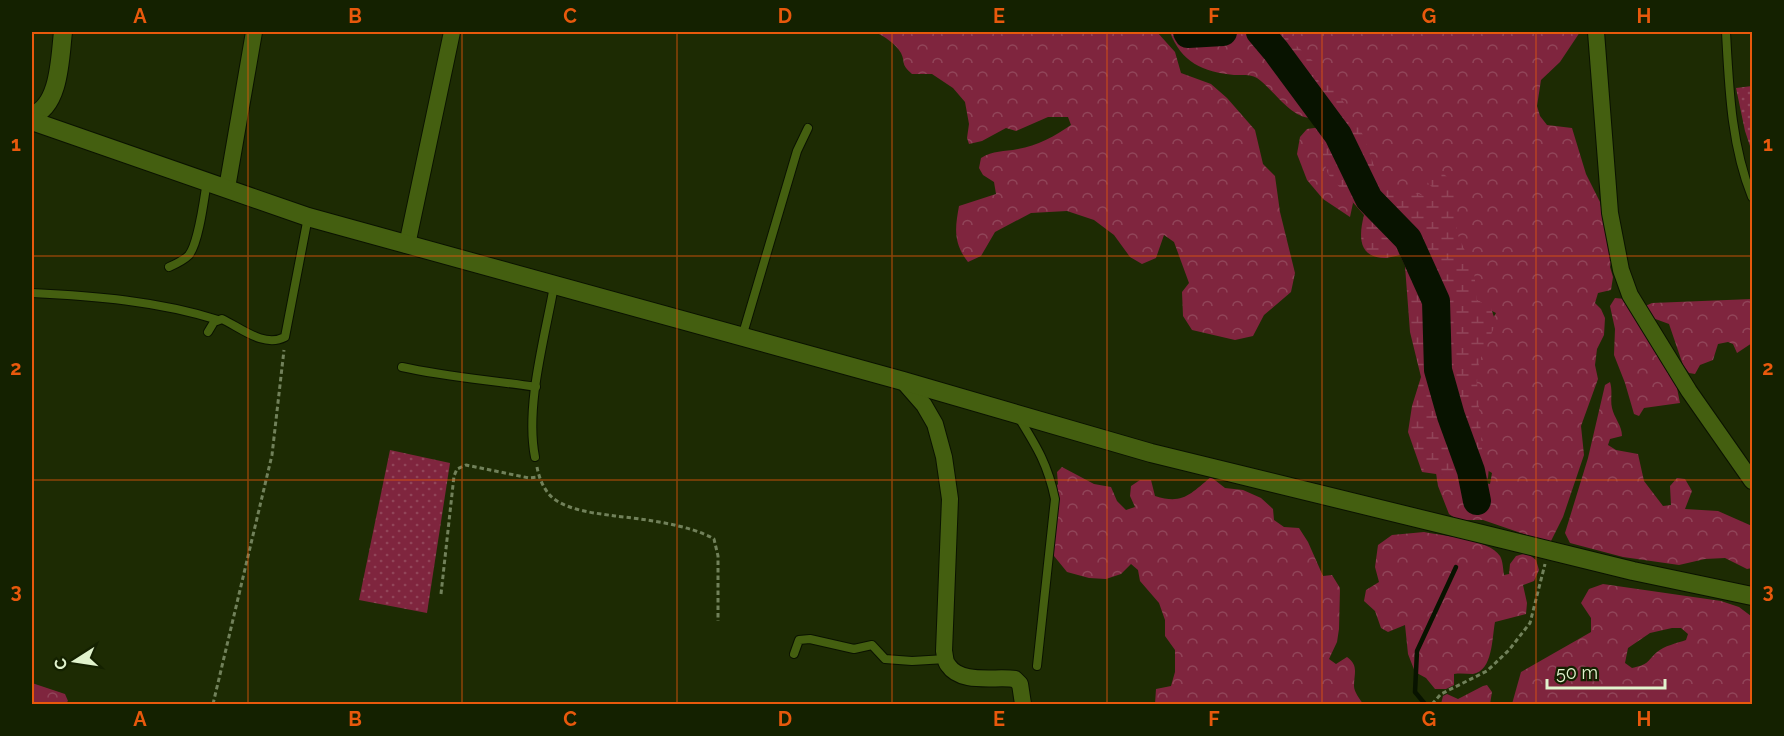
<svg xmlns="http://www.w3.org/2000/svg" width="1784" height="736" font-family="Raleway,sans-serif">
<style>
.grass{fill:url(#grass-dots)}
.forest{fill:url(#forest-crowns);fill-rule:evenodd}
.wetland{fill:url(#wetland-marsh)}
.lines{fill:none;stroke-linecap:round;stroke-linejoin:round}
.stream{stroke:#081300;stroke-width:4.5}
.river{stroke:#081300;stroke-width:28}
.lane-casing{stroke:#0a1200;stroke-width:10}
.street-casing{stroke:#0a1200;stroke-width:18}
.secondary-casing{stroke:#0a1200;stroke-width:20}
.path{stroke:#71815a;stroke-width:3;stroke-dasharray:4.5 3;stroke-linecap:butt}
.lane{stroke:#445f10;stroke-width:8}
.street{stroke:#445f10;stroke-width:16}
.secondary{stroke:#445f10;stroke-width:18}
.grid{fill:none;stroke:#e8590c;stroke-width:1.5;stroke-opacity:0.55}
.neatline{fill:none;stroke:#e8590c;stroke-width:2}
.grid-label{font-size:20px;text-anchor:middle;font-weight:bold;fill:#e8590c}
</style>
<defs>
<pattern id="grass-dots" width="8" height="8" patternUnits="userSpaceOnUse" patternTransform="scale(1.5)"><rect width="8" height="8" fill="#7f253e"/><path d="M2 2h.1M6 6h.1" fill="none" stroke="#914559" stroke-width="1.8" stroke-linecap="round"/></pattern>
<pattern id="forest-crowns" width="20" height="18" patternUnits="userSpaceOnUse" patternTransform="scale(1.5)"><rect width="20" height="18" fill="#7f253e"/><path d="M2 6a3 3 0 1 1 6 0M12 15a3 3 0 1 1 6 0" fill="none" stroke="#914559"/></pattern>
<pattern id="wetland-marsh" width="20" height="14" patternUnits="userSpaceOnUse" patternTransform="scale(1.5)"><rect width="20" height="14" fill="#7f253e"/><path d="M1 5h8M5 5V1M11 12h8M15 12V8" fill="none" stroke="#914559"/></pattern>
</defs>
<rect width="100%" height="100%" fill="#1d2b03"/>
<!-- grass -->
<g class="grass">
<path d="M1752,86V152L1745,131L1736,88Z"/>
<path d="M390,450L450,463L427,613L359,600Z"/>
</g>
<!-- forest -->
<g class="forest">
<path d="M875,32H1157L1175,52L1181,73L1211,84L1227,98L1255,130L1263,164L1275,176L1280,212L1295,273L1291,292L1264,315L1253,336L1235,340L1192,330L1183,316L1182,292L1189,283L1174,242L1164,235L1156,258L1142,264L1130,257L1114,235L1094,220L1067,211L1031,213L995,232L981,256L968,262C953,243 955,228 959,206L996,194L994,182L983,175L979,168L981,158C993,150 1004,152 1018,149C1037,146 1055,136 1071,125L1068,117H1048L1016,131L1006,128L982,141L969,144L967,138L969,124L965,102L953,88L932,74H912C900,63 906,64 901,53C896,44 884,36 875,32Z"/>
<path d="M1170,32H1194L1205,42L1217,43L1227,32H1261L1310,85L1321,116C1295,127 1275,90 1257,78C1251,74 1241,75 1234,75C1203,72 1181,62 1170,32Z"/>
<path d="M1270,32H1580L1560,62L1541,80L1537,106L1540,116L1547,125L1572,128L1586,174L1600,202L1605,229L1613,252L1610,267L1613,277L1611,290L1598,293L1595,303L1601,309L1605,318L1604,335L1597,349L1595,365L1598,379L1581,426L1584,455L1563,517L1550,543L1483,520H1458L1449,514L1438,486L1436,473L1490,484L1492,473L1479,465L1466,366L1496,313L1492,311H1472Z"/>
<path d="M1321,127L1329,135L1353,203L1350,217L1323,199L1307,180L1297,154L1300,137L1307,129Z"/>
<path d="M1615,298L1625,299L1676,383L1680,403L1644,408L1639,416L1634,414L1625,383L1614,355L1615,329L1610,306Z"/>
<path d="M1752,299V343L1737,353L1733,344L1728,342L1718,344L1713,360L1700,365L1695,374L1689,373L1683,365L1669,324L1650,317L1643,307L1652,303Z"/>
<path d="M1610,382C1613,392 1610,399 1612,408C1614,418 1622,425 1622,436L1610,439L1608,445L1616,450L1638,454L1644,481L1663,506L1671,505L1670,486L1677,478L1685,479L1692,491L1685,509L1718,511L1752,526V568L1747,569L1725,558L1705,559L1679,565L1623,557L1570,543L1565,533L1588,458L1605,385Z"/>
<path d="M1062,467L1094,484L1111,487L1117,501L1126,510L1135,507L1130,496L1131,486L1140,480H1151L1155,496C1183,505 1190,494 1211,477L1225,488L1243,490L1261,498L1273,509L1274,520L1284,527L1299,528L1308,542L1323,576L1332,575L1340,588L1339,629L1337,642L1329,659L1336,664L1347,657C1359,666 1354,673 1354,686C1354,692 1360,699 1363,704H1155L1156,689L1171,686L1175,672V650L1165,636V620L1159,603L1140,581L1138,570L1131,564L1121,574L1106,579L1089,578L1067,572L1054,556V534L1058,513L1051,493L1058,484L1057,472Z"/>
<path d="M1424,532C1443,536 1489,539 1500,556C1503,561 1503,569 1504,575L1509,574L1510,564L1516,556L1527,553L1536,560L1539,570L1534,581L1523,585L1527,603L1526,614L1495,622C1492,637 1493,671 1473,674C1467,674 1461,673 1454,674V685L1446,689H1435L1426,678L1415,672L1408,654L1405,625L1388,632L1381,628L1375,611L1364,601L1366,590L1379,582L1375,567L1378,545L1392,535Z"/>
<path d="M1603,584L1721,601L1739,607L1751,616L1752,615V704H1512L1521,672L1591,632V618L1581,603L1589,589ZM1672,628H1681L1688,634L1686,640C1677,643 1664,646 1657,652C1646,662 1650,664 1632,668L1625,663L1628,648L1650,633Z"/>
<path d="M32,683L65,694L68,701L65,704L45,702L32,704Z"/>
<path d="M1487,685L1492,692L1490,704H1441L1443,696L1447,694L1458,699L1483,686Z"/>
</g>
<!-- wetland -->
<g class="wetland">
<path d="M1188,32H1238L1220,41L1204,44Z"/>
<path d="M1241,32H1282L1316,64L1347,107L1363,135L1377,174L1390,188L1403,189L1436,200L1437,192L1425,180L1430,172L1444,174L1452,182L1455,191L1457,233L1474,271L1477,300L1491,308L1496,323L1479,362L1477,382L1482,449L1489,467L1488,478L1480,487L1465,488L1443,475L1422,472L1408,432L1412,406L1421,377L1410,332L1405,266L1400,255C1396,256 1391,257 1386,258C1357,258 1359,235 1364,215L1328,174L1323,159V127L1314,101L1251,35Z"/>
</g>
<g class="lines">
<!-- stream -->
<path class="stream" d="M1425,704L1415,692L1417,651L1456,567"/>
<!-- river -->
<g class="river">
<path d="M1187,32L1188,34L1223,32"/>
<path d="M1260,32L1276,51L1338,135L1369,199L1408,239L1436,301L1438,370L1451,416L1471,471L1477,501"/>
</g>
<!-- lane casing -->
<g class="lane-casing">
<g id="lane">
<path d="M1726,32C1729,87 1731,145 1752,197"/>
<path d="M169,267C176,264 183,261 189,255C199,242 204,199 207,181"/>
<path d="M32,293C94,296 158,301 218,320"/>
<path d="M208,332L214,322L222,319C241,328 264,348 285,337L308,217"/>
<path d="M742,337L797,151L808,128"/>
<path d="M402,367C446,377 491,380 536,387"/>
<path d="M1019,418C1037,447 1048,465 1055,499L1037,666"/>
<path d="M535,457C525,406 545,337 554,286"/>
<path d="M794,654L799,640L810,639L854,649L872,645L885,659L912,661L946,659"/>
</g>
</g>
<!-- street casing -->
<g class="street-casing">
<g id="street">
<path d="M1596,32L1610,213L1621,270L1630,295L1689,391L1752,481"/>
<path d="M227,188L254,32"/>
<path d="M407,245L452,32"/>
<path d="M903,381L924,405L935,424L944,457L950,499L944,651C945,655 945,662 948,665C961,685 996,676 1015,679L1020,684L1023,704"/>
</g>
</g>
<!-- secondary casing -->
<g class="secondary-casing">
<g id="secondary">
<path d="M32,115C60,107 60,56 63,32"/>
<path d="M32,121L308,217L903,381L1151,453L1633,571L1752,596"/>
</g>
</g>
<!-- path -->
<g class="path">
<path d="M537,467C539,478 544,491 554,499C571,511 595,513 615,516C643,519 691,525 714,539L718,556V621"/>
<path d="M441,594L454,476L457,469L466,465L529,478L539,477"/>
<path d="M213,704L272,455L284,350"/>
<path d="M1432,704L1441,694L1487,671L1509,650L1530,623L1545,564"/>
</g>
<!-- lane -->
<use href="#lane" class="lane"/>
<!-- street -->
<use href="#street" class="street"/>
<!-- secondary -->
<use href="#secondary" class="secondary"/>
</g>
<!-- grid -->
<path class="grid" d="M248,32V704M462,32V704M677,32V704M892,32V704M1107,32V704M1322,32V704M1536,32V704M32,256H1752M32,480H1752"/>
<!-- border -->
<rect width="1784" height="736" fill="none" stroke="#142100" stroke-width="66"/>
<!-- north arrow -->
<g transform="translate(75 661) rotate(258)" stroke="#142100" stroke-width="4.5" paint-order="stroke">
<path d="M0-4.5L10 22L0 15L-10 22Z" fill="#e1f3cd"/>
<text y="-9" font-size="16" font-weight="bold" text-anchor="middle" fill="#e1f3cd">С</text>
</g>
<!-- scale -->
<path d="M1547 679v9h118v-9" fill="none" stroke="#e1f3cd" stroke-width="3"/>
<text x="1556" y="679" font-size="18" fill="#e1f3cd" stroke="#142100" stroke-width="4.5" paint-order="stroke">50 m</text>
<rect x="33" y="33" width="1718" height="670" class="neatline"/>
<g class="grid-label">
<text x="140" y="23">A</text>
<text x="355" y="23">B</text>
<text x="570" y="23">C</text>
<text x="785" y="23">D</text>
<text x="999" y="23">E</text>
<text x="1214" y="23">F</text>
<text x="1429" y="23">G</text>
<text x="1644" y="23">H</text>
<text x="16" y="151">1</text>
<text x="1768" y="151">1</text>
<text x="16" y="375">2</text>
<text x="1768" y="375">2</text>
<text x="16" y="598">3</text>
<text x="1768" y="598">3</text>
<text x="140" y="726">A</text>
<text x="355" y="726">B</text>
<text x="570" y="726">C</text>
<text x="785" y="726">D</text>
<text x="999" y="726">E</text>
<text x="1214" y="726">F</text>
<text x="1429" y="726">G</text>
<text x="1644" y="726">H</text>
</g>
</svg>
